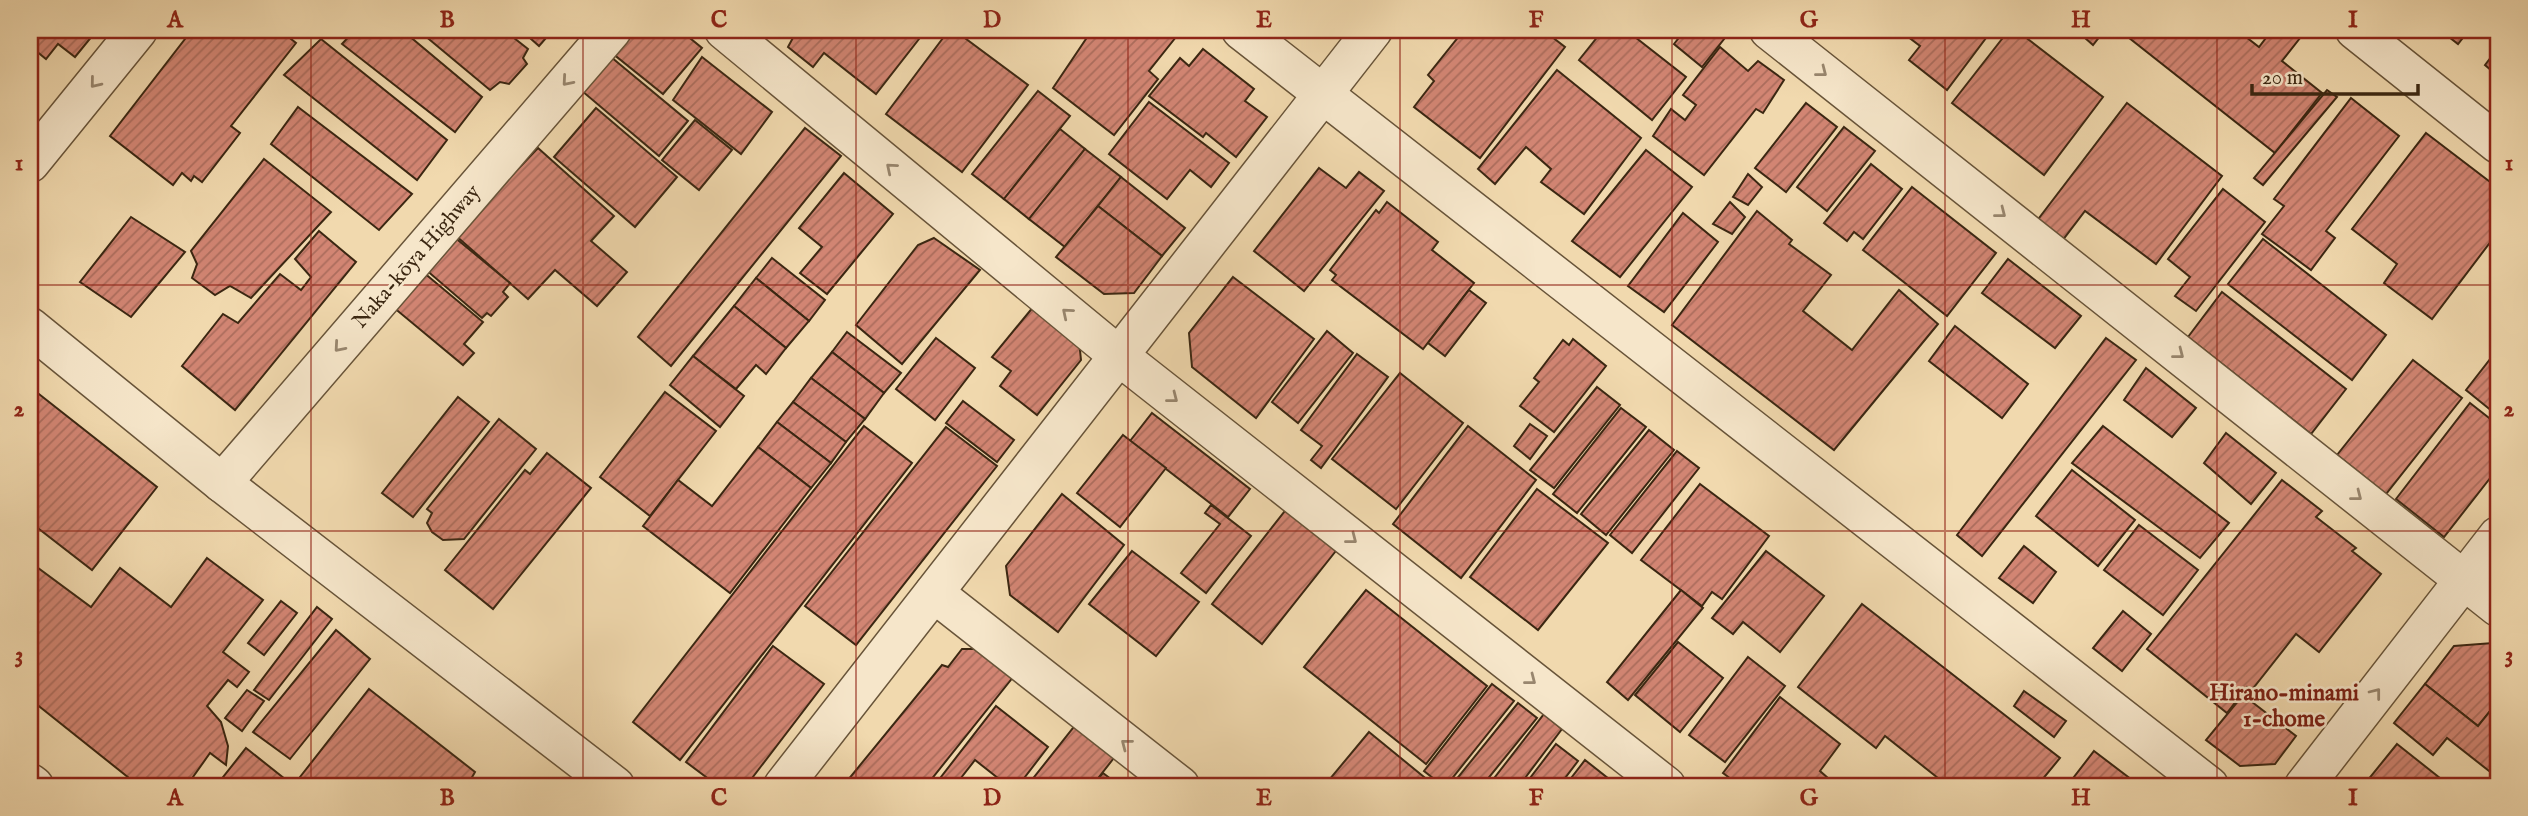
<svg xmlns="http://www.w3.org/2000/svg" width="2528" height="816" font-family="'IM FELL English',serif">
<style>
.building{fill:url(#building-hatch);stroke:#3b2712;stroke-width:2}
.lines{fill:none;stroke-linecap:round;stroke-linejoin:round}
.minor-casing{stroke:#685439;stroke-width:41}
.minor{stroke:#f6e6ca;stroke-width:38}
.oneway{stroke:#98866e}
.grid{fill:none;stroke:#8f2418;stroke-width:2;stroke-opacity:0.55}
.labels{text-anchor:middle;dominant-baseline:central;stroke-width:5;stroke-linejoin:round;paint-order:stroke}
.street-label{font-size:21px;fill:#3b2712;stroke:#f6e6ca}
.neighbourhood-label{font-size:23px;font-weight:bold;fill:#7a1f14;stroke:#f6e6ca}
.neatline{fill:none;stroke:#8f2418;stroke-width:2.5}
.grid-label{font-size:23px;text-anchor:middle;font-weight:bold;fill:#8f2418}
</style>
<defs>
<pattern id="building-hatch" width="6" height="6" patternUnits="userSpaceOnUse" patternTransform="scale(1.75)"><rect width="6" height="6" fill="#d28573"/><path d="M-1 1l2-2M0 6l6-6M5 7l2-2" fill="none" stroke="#ac6d5d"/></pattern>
</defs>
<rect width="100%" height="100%" fill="#f1d9ae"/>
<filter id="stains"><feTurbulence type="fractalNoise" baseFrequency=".00286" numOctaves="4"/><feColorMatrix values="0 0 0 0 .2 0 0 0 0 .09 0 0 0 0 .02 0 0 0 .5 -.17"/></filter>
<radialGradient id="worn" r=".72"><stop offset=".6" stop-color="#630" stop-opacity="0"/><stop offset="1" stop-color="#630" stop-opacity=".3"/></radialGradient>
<!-- building -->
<g class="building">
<path d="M30,30H85L93,35L75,57L58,44L46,59L30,46Z"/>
<path d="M192,30H291L286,35L296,43L231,126L240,133L202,182L194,176L191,181L182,173L173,185L110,136Z"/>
<path d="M355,30H402L482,97L455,132L342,44Z"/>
<path d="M418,30H504L528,49L523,58L527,64L509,84L500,82L490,90Z"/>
<path d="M521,30H553L539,46Z"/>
<path d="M631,30H680L702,48L663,94L612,53Z"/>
<path d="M790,30H926L876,94L824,53L813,67L788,47L795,34Z"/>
<path d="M949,30H954L1028,85L962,172L886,114Z"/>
<path d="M1092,30H1167L1176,37L1149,71L1158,79L1114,135L1053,88Z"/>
<path d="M1464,30H1543L1565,47L1480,158L1414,107L1434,81L1428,75Z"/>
<path d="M1603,30H1626L1686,77L1652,120L1579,60Z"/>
<path d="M1685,30H1722L1728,34L1702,67L1674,44Z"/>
<path d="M1899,30H1992L1947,90L1909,60L1920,46Z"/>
<path d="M2009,30H2016L2103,97L2044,175L1952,103Z"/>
<path d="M2076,30H2103L2104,31L2093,45Z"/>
<path d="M2119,30H2237L2259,47L2272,30H2300L2304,33L2282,61L2322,93L2275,153Z"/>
<path d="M2440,30H2469L2458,44Z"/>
<path d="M321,39L447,140L417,180L284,75Z"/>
<path d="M1720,47L1748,71L1758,61L1784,80L1763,113L1756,109L1704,175L1653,136L1671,109L1685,120L1696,105L1683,95Z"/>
<path d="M2498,48V76L2485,65Z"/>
<path d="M1203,49L1254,89L1245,101L1267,117L1236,157L1206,133L1203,137L1149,96L1180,58L1189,66Z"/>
<path d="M611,57L688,121L659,156L582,91Z"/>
<path d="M702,57L772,112L741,154L673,100Z"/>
<path d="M1557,70L1641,138L1584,214L1541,182L1551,169L1526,147L1495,184L1478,169Z"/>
<path d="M2327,90L2337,97L2263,185L2254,178Z"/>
<path d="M1038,91L1070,116L1004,199L972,174Z"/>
<path d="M2351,98L2399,136L2326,231L2335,238L2311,270L2262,234L2284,206L2274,199Z"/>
<path d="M1149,102L1229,163L1211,187L1190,170L1167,199L1109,154Z"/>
<path d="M1806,103L1837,127L1786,192L1755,168Z"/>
<path d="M2127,103L2222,176L2156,264L2085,211L2062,241L2036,222Z"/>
<path d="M298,107L412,194L379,230L271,144Z"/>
<path d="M596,108L677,177L635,227L554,157Z"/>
<path d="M695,120L732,150L699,190L662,160Z"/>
<path d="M1844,127L1875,151L1827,211L1797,187Z"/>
<path d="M805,128L841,156L671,366L638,337Z"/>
<path d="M1060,129L1085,149L1029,219L1004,199Z"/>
<path d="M2426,133L2498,188V232L2432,319L2384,283L2397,264L2352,229Z"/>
<path d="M538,148L614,216L591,241L627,272L597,306L555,270L528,299L455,235Z"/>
<path d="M1085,149L1121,177L1065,247L1029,219Z"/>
<path d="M1646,150L1692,187L1620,277L1572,241Z"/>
<path d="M264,159L331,212L251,298L230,286L215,295L192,278L197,264L191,251Z"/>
<path d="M1871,164L1902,189L1863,239L1854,232L1847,241L1824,223Z"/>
<path d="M1319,168L1346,188L1359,172L1384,191L1304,291L1254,251Z"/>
<path d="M844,173L893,214L827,294L800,273L822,247L799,228Z"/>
<path d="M1748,174L1762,187L1748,205L1733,197Z"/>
<path d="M1121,177L1185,228L1162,256L1098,206Z"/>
<path d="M1912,187L1996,253L1947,316L1863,250Z"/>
<path d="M2223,189L2265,222L2196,311L2175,296L2190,277L2168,259Z"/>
<path d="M1387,202L1438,242L1432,250L1474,283L1423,349L1332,280L1336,275L1330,270L1376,210L1379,213Z"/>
<path d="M1730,202L1745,217L1732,234L1713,224Z"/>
<path d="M1098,206L1162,256L1134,293L1104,294L1056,257Z"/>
<path d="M1757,211L1792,240L1789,244L1831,275L1803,311L1852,350L1899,290L1938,324L1834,450L1672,325Z"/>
<path d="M1683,213L1718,242L1664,312L1628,286Z"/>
<path d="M131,217L185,252L131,317L80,282Z"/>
<path d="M319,231L356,262L235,410L182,366L223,314L238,323L280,274L301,290L311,277L295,259Z"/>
<path d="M453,236L510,283L503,292L508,297L491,316L487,313L482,318L425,269Z"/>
<path d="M934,238L980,270L902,364L856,325L918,245Z"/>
<path d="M2263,239L2386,335L2352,380L2228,284Z"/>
<path d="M772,258L825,300L809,321L756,278Z"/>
<path d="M2008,259L2081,316L2055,348L1982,293Z"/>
<path d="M423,272L483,322L464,344L474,353L463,365L393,307Z"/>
<path d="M1233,277L1314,339L1256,418L1192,367L1189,333Z"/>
<path d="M756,278L809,321L786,348L734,306Z"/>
<path d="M1469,290L1486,303L1445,356L1428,343Z"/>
<path d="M2222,292L2346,389L2311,434L2188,337Z"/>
<path d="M734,306L786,348L766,374L756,365L736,389L693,356Z"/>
<path d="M1034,306L1079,341L1081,360L1037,415L1000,386L1011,371L992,357Z"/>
<path d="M1955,326L2028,384L2002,418L1929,361Z"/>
<path d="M1327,331L1353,353L1298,423L1272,402Z"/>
<path d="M847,332L901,373L884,393L832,352Z"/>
<path d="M936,338L975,368L935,420L896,389Z"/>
<path d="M2106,338L2136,360L1982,556L1957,535Z"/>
<path d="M1573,339L1606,366L1554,432L1520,406L1539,382L1534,378L1563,340L1569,345Z"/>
<path d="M2498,349V416L2466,390Z"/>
<path d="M832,352L884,393L865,419L811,378Z"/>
<path d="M1357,354L1388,377L1321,468L1311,460L1322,446L1301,430Z"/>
<path d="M693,356L744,396L720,427L670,385Z"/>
<path d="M2413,360L2462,398L2386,494L2337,455Z"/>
<path d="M2146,368L2196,408L2172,437L2124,400Z"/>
<path d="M1400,373L1463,423L1396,509L1332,459Z"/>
<path d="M811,378L865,419L846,442L793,402Z"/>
<path d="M30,387L157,487L92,570L30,522Z"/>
<path d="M1597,387L1620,405L1554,488L1530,470Z"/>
<path d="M665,392L716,431L650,516L600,477Z"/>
<path d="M458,397L489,422L413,517L382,493Z"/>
<path d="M963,401L1014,440L997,462L946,423Z"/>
<path d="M793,402L846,442L831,463L777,422Z"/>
<path d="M2470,403L2498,425V468L2444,537L2396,499Z"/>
<path d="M1621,408L1646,427L1577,513L1553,494Z"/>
<path d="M1152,413L1250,489L1228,517L1130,441Z"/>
<path d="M499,419L536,449L464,539L443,540L432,532L427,523L432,513L427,509Z"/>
<path d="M777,422L831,463L811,488L758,447Z"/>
<path d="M1530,424L1547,436L1530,459L1514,446Z"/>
<path d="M864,426L912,463L680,760L633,722Z"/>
<path d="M1468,426L1536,480L1461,578L1393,524Z"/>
<path d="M2103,426L2229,523L2200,558L2072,463Z"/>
<path d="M946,427L997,466L856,645L805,606Z"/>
<path d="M1649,430L1674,450L1606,535L1581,514Z"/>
<path d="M2226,433L2276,473L2251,504L2204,463Z"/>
<path d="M1123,435L1166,468L1120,527L1077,493Z"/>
<path d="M758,447L811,488L730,593L643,526L678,480L712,506Z"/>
<path d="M1677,451L1699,468L1632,553L1610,535Z"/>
<path d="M547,453L591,488L493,609L445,570L525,470L530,474Z"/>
<path d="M2072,470L2135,520L2098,566L2036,516Z"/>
<path d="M2282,480L2322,511L2316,517L2356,548L2352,551L2381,574L2319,652L2296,634L2251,691L2247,687L2227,713L2147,649Z"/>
<path d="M1700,484L1769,536L1722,599L1712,592L1702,606L1641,560Z"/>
<path d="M1537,489L1608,543L1538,630L1470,577Z"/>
<path d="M1062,494L1124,545L1058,632L1010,595L1006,566Z"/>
<path d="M1211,505L1251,536L1206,593L1181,573L1220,524L1205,513Z"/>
<path d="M1288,507L1339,547L1262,644L1212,604Z"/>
<path d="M2139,525L2198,570L2163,615L2104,570Z"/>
<path d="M2024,546L2056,572L2033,603L1999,578Z"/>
<path d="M1132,551L1199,602L1156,656L1089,604Z"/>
<path d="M1766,551L1824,596L1780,652L1743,622L1733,634L1712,618Z"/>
<path d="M207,558L263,600L223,652L249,672L237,687L228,680L207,706L221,722L228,746L226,765L210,753L193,777L204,785L202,786H139L30,699V562L91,607L120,568L171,607Z"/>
<path d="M1366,590L1487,686L1426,764L1304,667Z"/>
<path d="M1681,590L1703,608L1628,700L1607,682Z"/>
<path d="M281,601L297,613L264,655L248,643Z"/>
<path d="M1862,604L2060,758L2037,786H1948L1885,736L1876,748L1798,687Z"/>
<path d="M317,607L332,619L269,700L254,690Z"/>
<path d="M2123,611L2151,634L2122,671L2093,648Z"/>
<path d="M336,630L370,659L290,759L253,732Z"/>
<path d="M1678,642L1723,678L1680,732L1635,695Z"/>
<path d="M2493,643L2498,647V701L2478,726L2425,684L2454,646Z"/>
<path d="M773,646L824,684L746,786H718L686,762Z"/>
<path d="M962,649H982L1014,676L926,786H843L942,665L948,667Z"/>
<path d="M1748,657L1785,686L1725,762L1689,735Z"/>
<path d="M1492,684L1514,701L1446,786H1443L1424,771Z"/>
<path d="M2425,684L2478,726L2498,701V778L2447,738L2433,755L2394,723Z"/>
<path d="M369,689L475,772L467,786H312L300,777Z"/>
<path d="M247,690L264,701L242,731L225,718Z"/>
<path d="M2024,691L2066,721L2054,737L2014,706Z"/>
<path d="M2243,695L2296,736L2275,764L2240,766L2206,740Z"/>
<path d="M1780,697L1840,744L1820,771L1837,786H1731L1735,782L1723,773Z"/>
<path d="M1518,703L1537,718L1482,786H1451Z"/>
<path d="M996,706L1048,747L1018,786H1008L975,760L957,783L961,786H934Z"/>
<path d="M1544,714L1562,729L1519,786H1488Z"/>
<path d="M1077,723L1117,754L1092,786H1027Z"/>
<path d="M1369,732L1435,786H1324Z"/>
<path d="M1556,744L1578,761L1559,786H1524Z"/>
<path d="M2397,744L2450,786H2363Z"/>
<path d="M246,748L290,783L288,786H216Z"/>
<path d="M2094,751L2140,786H2067Z"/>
<path d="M1585,760L1609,779L1604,786H1565Z"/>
<path d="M1103,773L1120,786H1092Z"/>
</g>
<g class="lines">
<!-- minor casing -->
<g class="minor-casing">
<g id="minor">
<path d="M724,30L1119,356L1666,786"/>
<path d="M1241,30L2209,786"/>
<path d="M1769,30L2498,607"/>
<path d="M2355,30L2498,144"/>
<path d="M30,163L138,30"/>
<path d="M30,327L222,483L615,786"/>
<path d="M222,483L612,30"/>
<path d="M934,593L1180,786"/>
<path d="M30,783L34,786"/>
<path d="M783,786L1373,30"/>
<path d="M2304,786L2498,536"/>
</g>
</g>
<!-- minor -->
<use href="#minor" class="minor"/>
</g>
<!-- one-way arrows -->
<defs><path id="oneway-chevron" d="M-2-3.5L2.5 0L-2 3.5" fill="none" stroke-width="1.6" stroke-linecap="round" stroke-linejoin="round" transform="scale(1.75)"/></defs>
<g class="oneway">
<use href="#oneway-chevron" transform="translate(1822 72) rotate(38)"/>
<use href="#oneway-chevron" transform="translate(567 81) rotate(131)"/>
<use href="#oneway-chevron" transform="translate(95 83) rotate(129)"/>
<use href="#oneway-chevron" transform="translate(891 168) rotate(-140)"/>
<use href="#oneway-chevron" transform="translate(2001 213) rotate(38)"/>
<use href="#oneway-chevron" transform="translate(1067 313) rotate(-140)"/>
<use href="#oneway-chevron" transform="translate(339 347) rotate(131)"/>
<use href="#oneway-chevron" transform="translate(2179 354) rotate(38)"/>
<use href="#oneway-chevron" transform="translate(1173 398) rotate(38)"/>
<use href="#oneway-chevron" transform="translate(2357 496) rotate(38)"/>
<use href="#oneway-chevron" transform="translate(1352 539) rotate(38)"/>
<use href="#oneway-chevron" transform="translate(1531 680) rotate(38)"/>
<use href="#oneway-chevron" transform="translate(2376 693) rotate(-52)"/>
<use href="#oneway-chevron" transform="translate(1126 744) rotate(-142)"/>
</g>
<!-- grid -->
<path class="grid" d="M311,30V786M583,30V786M856,30V786M1128,30V786M1400,30V786M1672,30V786M1945,30V786M2217,30V786M30,285H2498M30,531H2498"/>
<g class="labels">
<!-- street labels -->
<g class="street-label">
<text transform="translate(417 257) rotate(-49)">Naka-kōya Highway</text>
</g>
<!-- neighbourhood labels -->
<g class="neighbourhood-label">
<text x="2284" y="693">Hirano-minami<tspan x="2284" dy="26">1-chome</tspan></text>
</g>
</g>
<!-- margin -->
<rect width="2528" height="816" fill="none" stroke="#f1d9ae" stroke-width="77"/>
<!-- scale -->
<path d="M2252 84v10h166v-10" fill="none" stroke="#3b2712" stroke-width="3.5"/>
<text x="2262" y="84" font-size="21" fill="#3b2712" stroke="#f6e6ca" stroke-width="5" paint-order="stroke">20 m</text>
<rect x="38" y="38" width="2452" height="740" class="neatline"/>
<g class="grid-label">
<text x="175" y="27">A</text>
<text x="447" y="27">B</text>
<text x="719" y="27">C</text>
<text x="992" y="27">D</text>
<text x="1264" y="27">E</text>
<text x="1536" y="27">F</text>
<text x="1809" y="27">G</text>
<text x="2081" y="27">H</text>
<text x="2353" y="27">I</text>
<text x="19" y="170">1</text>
<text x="2509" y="170">1</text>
<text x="19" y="416">2</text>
<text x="2509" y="416">2</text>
<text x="19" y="662">3</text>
<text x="2509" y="662">3</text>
<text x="175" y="805">A</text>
<text x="447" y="805">B</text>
<text x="719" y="805">C</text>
<text x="992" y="805">D</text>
<text x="1264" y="805">E</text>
<text x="1536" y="805">F</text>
<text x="1809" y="805">G</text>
<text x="2081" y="805">H</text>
<text x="2353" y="805">I</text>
</g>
<rect width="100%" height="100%" filter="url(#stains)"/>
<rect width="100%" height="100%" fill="url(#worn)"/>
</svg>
